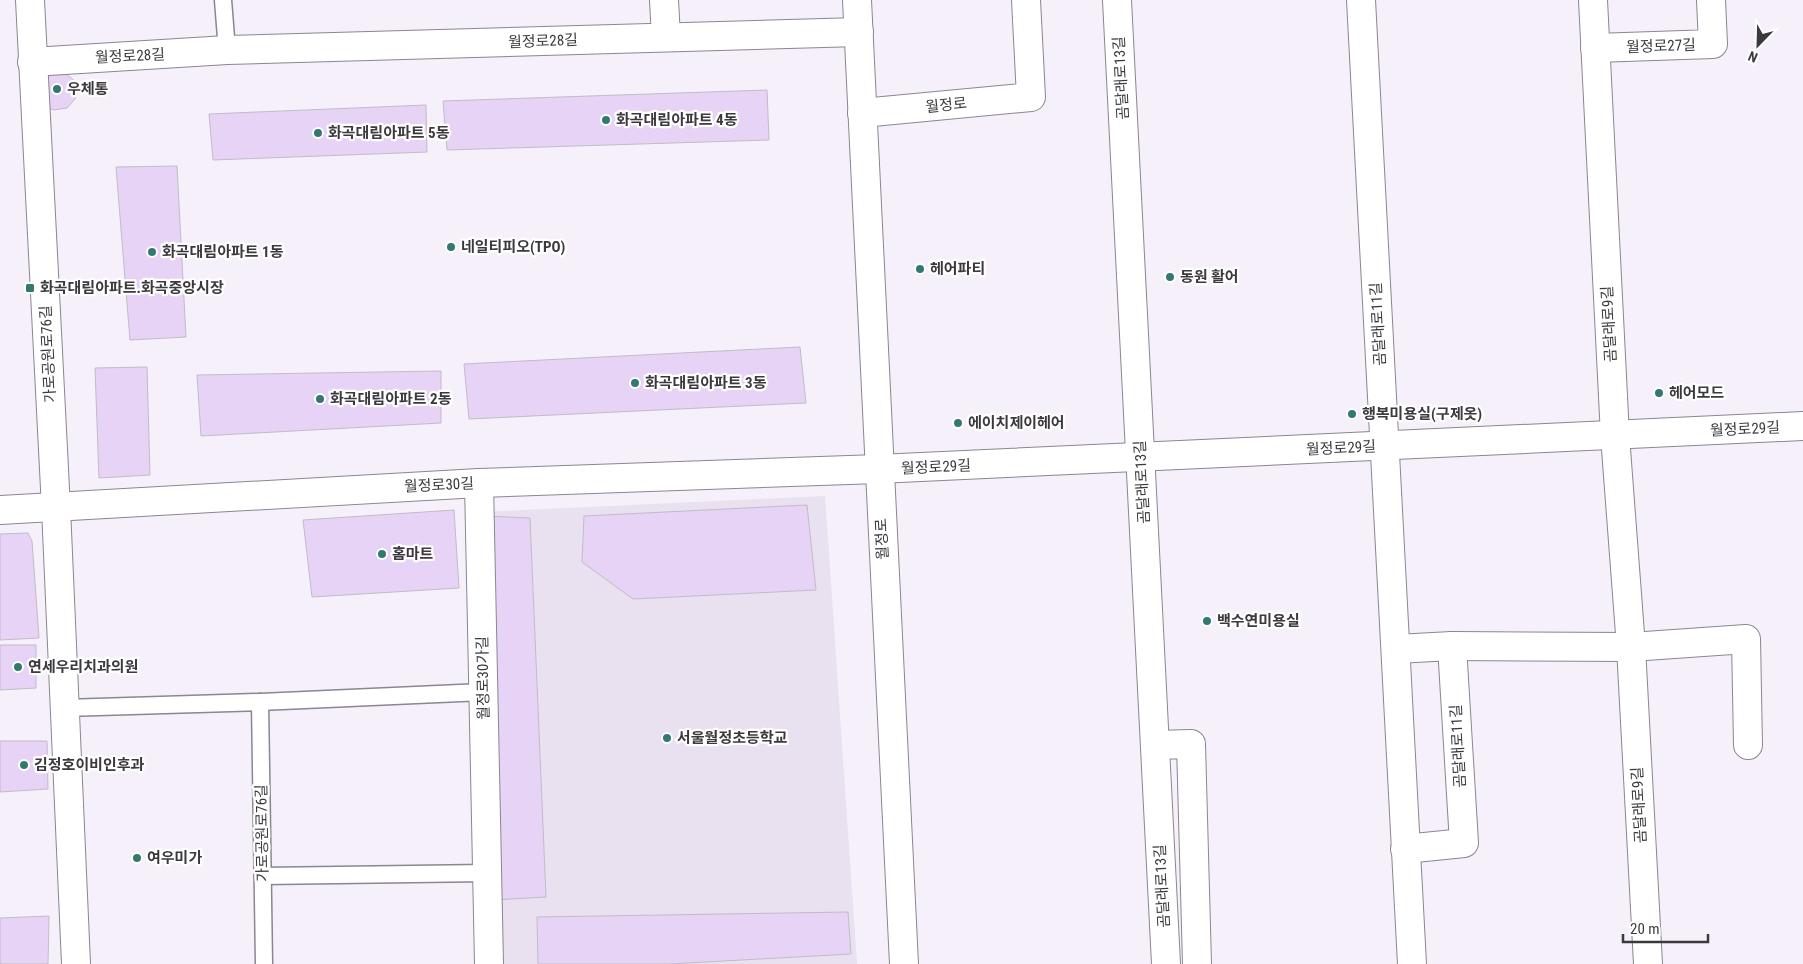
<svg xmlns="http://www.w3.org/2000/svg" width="1803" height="964" font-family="'Roboto Condensed','Noto Sans KR',sans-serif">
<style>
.built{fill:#e9e0f0}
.building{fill:#e6d3f5;stroke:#c1bcc6}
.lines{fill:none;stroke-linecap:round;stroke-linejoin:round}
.service-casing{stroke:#8b868f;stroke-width:19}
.minor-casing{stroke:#8b868f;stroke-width:30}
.tertiary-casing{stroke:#8b868f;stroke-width:30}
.service{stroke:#fff;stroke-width:16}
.minor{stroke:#fff;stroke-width:28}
.tertiary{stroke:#fff;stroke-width:28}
.poi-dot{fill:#337971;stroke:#fff;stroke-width:2}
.labels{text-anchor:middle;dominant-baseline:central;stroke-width:4.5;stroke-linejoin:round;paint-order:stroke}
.street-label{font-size:15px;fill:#3b393d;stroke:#fff}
.poi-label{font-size:15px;font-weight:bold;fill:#3b393d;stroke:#fff;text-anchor:start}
</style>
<rect width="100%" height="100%" fill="#f5f0fa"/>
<!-- built -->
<path class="built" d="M825,496L857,964H504L482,512Z"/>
<!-- building -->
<g class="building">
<path d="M65,73L75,81L77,93L75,99L67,108L54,110L48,108L47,74Z"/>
<path d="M767,90L769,140L447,150L443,101Z"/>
<path d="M426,105L427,152L213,160L209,114Z"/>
<path d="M177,166L186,337L130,340L116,167Z"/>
<path d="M800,347L806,403L469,419L464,364Z"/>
<path d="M147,367L150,475L99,478L95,368Z"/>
<path d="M441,371V423L201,436L197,375Z"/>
<path d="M807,505L816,590L633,599L582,562L584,516Z"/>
<path d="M454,510L459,588L312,597L303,520Z"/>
<path d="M483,516L530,518L546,897L493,900Z"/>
<path d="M28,533L32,541L39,638L0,640V534Z"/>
<path d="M0,645H36V688L0,690Z"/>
<path d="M0,741H47L48,789L0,792Z"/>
<path d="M848,912L851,954L669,964H538L537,917Z"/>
<path d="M49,916L48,964H0V918Z"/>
</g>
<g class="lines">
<!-- service casing -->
<g class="service-casing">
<g id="service">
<path d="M223,0L227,50"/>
<path d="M260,702L264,964"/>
<path d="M65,708L260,702L483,692"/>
<path d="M263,876L487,873"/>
</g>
</g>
<!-- minor casing -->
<g class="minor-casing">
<g id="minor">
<path d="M664,0L666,37"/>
<path d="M1117,0L1166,964"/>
<path d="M1361,0L1412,964"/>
<path d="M1593,0L1615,436L1631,647L1648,964"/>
<path d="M1595,48L1713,44L1711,0"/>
<path d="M32,62L227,50L859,32"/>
<path d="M862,113L1031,97L1026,0"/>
<path d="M479,483L489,964"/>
<path d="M0,510L479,483L878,469L1803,426"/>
<path d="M1452,646L1631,647L1746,639L1748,745"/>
<path d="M1396,649L1452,646L1464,843L1405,849"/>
<path d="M1155,745L1191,744L1197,964"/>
</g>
</g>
<!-- tertiary casing -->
<g class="tertiary-casing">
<g id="tertiary">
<path d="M30,0L56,508L76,964"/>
<path d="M857,0L904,964"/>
</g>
</g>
<!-- service -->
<use href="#service" class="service"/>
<!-- minor -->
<use href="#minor" class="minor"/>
<!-- tertiary -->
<use href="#tertiary" class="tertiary"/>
</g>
<!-- markers -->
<g class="poi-dot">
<circle cx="57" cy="89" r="5"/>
<circle cx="606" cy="120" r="5"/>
<circle cx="318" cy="133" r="5"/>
<circle cx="451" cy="247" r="5"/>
<circle cx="152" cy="252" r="5"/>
<circle cx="920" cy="269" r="5"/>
<circle cx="1170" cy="277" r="5"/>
<rect x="25" y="283" width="10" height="10" rx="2.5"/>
<circle cx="635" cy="383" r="5"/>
<circle cx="1659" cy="393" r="5"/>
<circle cx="320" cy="399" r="5"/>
<circle cx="1352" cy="414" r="5"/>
<circle cx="958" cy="423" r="5"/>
<circle cx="382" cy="554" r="5"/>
<circle cx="1207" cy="621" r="5"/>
<circle cx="18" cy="667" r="5"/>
<circle cx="667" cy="738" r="5"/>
<circle cx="24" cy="765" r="5"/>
<circle cx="137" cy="858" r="5"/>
</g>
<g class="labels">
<!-- street labels -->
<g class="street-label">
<text transform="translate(543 41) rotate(-2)">월정로28길</text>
<text transform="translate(1661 46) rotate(-2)">월정로27길</text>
<text transform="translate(130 56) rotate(-3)">월정로28길</text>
<text transform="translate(1121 78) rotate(-93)">곰달래로13길</text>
<text transform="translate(946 105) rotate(-6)">월정로</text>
<text transform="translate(1378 324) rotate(-93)">곰달래로11길</text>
<text transform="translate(1609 324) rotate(-93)">곰달래로9길</text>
<text transform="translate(48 354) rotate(-93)">가로공원로76길</text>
<text transform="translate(1745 429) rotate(-3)">월정로29길</text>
<text transform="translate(1341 448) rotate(-3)">월정로29길</text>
<text transform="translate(936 467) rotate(-3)">월정로29길</text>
<text transform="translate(1142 482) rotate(-93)">곰달래로13길</text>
<text transform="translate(439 485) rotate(-3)">월정로30길</text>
<text transform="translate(882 539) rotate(-93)">월정로</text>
<text transform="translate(483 678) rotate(-91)">월정로30가길</text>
<text transform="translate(1458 746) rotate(-93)">곰달래로11길</text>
<text transform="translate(1639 805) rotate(-93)">곰달래로9길</text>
<text transform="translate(262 833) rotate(-91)">가로공원로76길</text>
<text transform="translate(1162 886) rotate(-93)">곰달래로13길</text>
</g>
<!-- poi labels -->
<g class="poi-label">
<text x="67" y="89">우체통</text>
<text x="616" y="120">화곡대림아파트 4동</text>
<text x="328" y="133">화곡대림아파트 5동</text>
<text x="461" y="247">네일티피오(TPO)</text>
<text x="162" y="252">화곡대림아파트 1동</text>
<text x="930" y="269">헤어파티</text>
<text x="1180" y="277">동원 활어</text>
<text x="40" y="288">화곡대림아파트.화곡중앙시장</text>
<text x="645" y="383">화곡대림아파트 3동</text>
<text x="1669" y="393">헤어모드</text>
<text x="330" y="399">화곡대림아파트 2동</text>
<text x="1362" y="414">행복미용실(구제옷)</text>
<text x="968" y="423">에이치제이헤어</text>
<text x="392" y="554">홈마트</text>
<text x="1217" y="621">백수연미용실</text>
<text x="28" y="667">연세우리치과의원</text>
<text x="677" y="738">서울월정초등학교</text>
<text x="34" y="765">김정호이비인후과</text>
<text x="147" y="858">여우미가</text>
</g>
</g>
<!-- north arrow -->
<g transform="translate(1758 45) rotate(203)" stroke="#ffffff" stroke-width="4" paint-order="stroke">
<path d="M0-4L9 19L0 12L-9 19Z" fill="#3b393d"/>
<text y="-8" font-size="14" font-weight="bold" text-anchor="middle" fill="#3b393d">N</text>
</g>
<!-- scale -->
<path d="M1623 934v8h85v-8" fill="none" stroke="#3b393d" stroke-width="2.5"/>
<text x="1630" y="934" font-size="15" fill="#3b393d" stroke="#ffffff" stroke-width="4" paint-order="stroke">20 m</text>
</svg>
